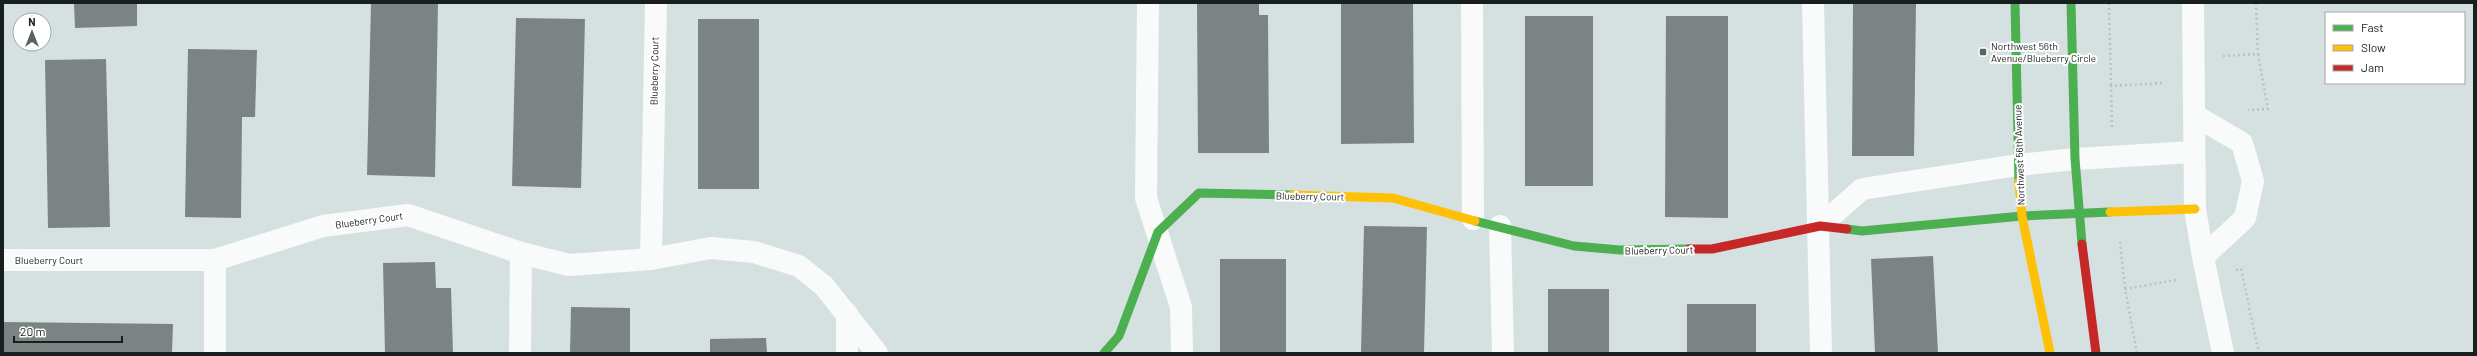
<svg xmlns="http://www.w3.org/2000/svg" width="2477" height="356" font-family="Barlow,sans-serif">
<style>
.building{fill:#7b8483}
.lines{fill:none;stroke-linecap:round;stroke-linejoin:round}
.path{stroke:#bcc1c0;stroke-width:2.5;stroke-dasharray:2 3;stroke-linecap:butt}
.street{stroke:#f9fafa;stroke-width:22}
.fast{stroke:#4caf50;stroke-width:9}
.slow{stroke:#ffc107;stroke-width:9}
.jam{stroke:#c62828;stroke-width:9}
.poi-dot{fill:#5a6463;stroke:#fff;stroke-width:1.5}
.labels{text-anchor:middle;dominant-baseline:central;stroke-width:4;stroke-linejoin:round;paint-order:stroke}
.poi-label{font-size:10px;fill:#18201f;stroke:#fff;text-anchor:start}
.street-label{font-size:10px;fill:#18201f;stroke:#fff}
</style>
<rect width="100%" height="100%" fill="#d5e1e0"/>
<!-- building -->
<g class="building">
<path d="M74,3H137V26L75,28Z"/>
<path d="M371,3H438L435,177L367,175Z"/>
<path d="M1197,3H1259V15H1268L1269,153H1198Z"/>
<path d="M1341,3H1413L1414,143L1341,144Z"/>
<path d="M1853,3H1916L1914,156H1852Z"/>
<rect x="1525" y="16" width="68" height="170"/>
<path d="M1666,16H1728V218L1665,217Z"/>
<path d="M516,18L585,19L581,188L512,186Z"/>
<rect x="698" y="19" width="61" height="170"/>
<path d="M188,49L257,50L255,117H242L241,218L185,217Z"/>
<path d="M106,59L110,227L48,228L45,60Z"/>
<path d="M1364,226L1427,227L1424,353H1361Z"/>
<path d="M1933,256L1938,353H1875L1871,259Z"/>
<rect x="1220" y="259" width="66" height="94"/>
<path d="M435,262L436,288H451L453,353H385L383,263Z"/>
<rect x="1548" y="289" width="61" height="64"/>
<rect x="1687" y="304" width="69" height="49"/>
<path d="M571,307L630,308V353H570Z"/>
<path d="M3,322L173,324L172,353H3Z"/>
<path d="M766,338L767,353H710V339Z"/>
</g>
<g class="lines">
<!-- path -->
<g class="path">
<path d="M2109,3L2111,86"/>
<path d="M2256,3L2258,54"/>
<path d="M2223,56L2258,54L2268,109L2248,110"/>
<path d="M2112,127L2111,86L2163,83"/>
<path d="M2120,242L2125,289"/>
<path d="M2236,270L2241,269L2259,353"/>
<path d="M2137,353L2125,289L2176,280"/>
</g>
<!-- street -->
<g class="street">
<path d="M1148,3L1146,198L1181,307L1182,353"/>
<path d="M1472,3L1473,219"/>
<path d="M1813,3L1821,353"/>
<path d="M2193,3L2195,209L2203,257L2223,353"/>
<path d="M2194,115L2242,143L2253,181L2245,218L2203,257"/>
<path d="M1500,226L1503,353"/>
<path d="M1820,226L1862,189L2018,165L2075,159L2193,152"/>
<path d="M651,259L656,3"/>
<path d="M3,260H215L323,226L408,215L521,253L569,265L651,259L711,248L754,252L799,266L824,286L877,353"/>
<path d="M847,314V353"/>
<path d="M215,353V260"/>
<path d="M520,353L521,253"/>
</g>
<!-- fast -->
<g class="fast">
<path d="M2015,3L2019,182"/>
<path d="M2071,3L2075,159L2082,244"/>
<path d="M1475,221L1574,246L1620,250L1689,249"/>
<path d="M1847,229L1862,231L2022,216L2110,212"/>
<path d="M1104,353L1119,336L1158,232L1199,193L1292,195"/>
</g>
<!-- slow -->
<g class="slow">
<path d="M2019,182L2022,216L2050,353"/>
<path d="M1292,195L1393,198L1475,221"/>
<path d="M2110,212L2195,209"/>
</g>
<!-- jam -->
<g class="jam">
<path d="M2082,244L2096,353"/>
<path d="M1689,249H1712L1820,226L1847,229"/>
</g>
</g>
<!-- markers -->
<rect class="poi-dot" x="1979" y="48" width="8" height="8" rx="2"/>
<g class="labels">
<!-- poi labels -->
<g class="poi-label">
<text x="1991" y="46">Northwest 56th<tspan x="1991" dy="12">Avenue/Blueberry Circle</tspan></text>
</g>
<!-- street labels -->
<g class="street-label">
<text transform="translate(654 71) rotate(-89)">Blueberry Court</text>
<text transform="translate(2019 155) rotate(-92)">Northwest 56th Avenue</text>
<text transform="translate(1310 196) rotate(1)">Blueberry Court</text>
<text transform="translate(369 220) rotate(-8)">Blueberry Court</text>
<text transform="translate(1659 250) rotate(-1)">Blueberry Court</text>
<text x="49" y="260">Blueberry Court</text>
</g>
</g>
<!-- border -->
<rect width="2477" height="356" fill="none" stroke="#18201f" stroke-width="8"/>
<!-- legend -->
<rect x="2325" y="12" width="140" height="72" fill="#ffffff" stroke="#a3a6a5"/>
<rect x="2333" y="25" width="20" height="6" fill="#4caf50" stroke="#a3a6a5"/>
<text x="2361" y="32" font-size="12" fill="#18201f">Fast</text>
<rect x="2333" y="45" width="20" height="6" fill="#ffc107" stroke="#a3a6a5"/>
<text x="2361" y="52" font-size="12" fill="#18201f">Slow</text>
<rect x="2333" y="65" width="20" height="6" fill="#c62828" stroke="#a3a6a5"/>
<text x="2361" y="72" font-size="12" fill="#18201f">Jam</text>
<!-- north arrow -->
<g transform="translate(32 32)"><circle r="19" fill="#ffffff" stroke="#a3a6a5"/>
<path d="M0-3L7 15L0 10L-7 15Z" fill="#5a6463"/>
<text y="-6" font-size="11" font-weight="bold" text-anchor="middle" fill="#18201f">N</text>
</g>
<!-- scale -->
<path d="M14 336v6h108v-6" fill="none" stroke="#18201f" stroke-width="2"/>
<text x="20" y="336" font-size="12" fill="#18201f" stroke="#ffffff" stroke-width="3" paint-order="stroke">20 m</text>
</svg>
